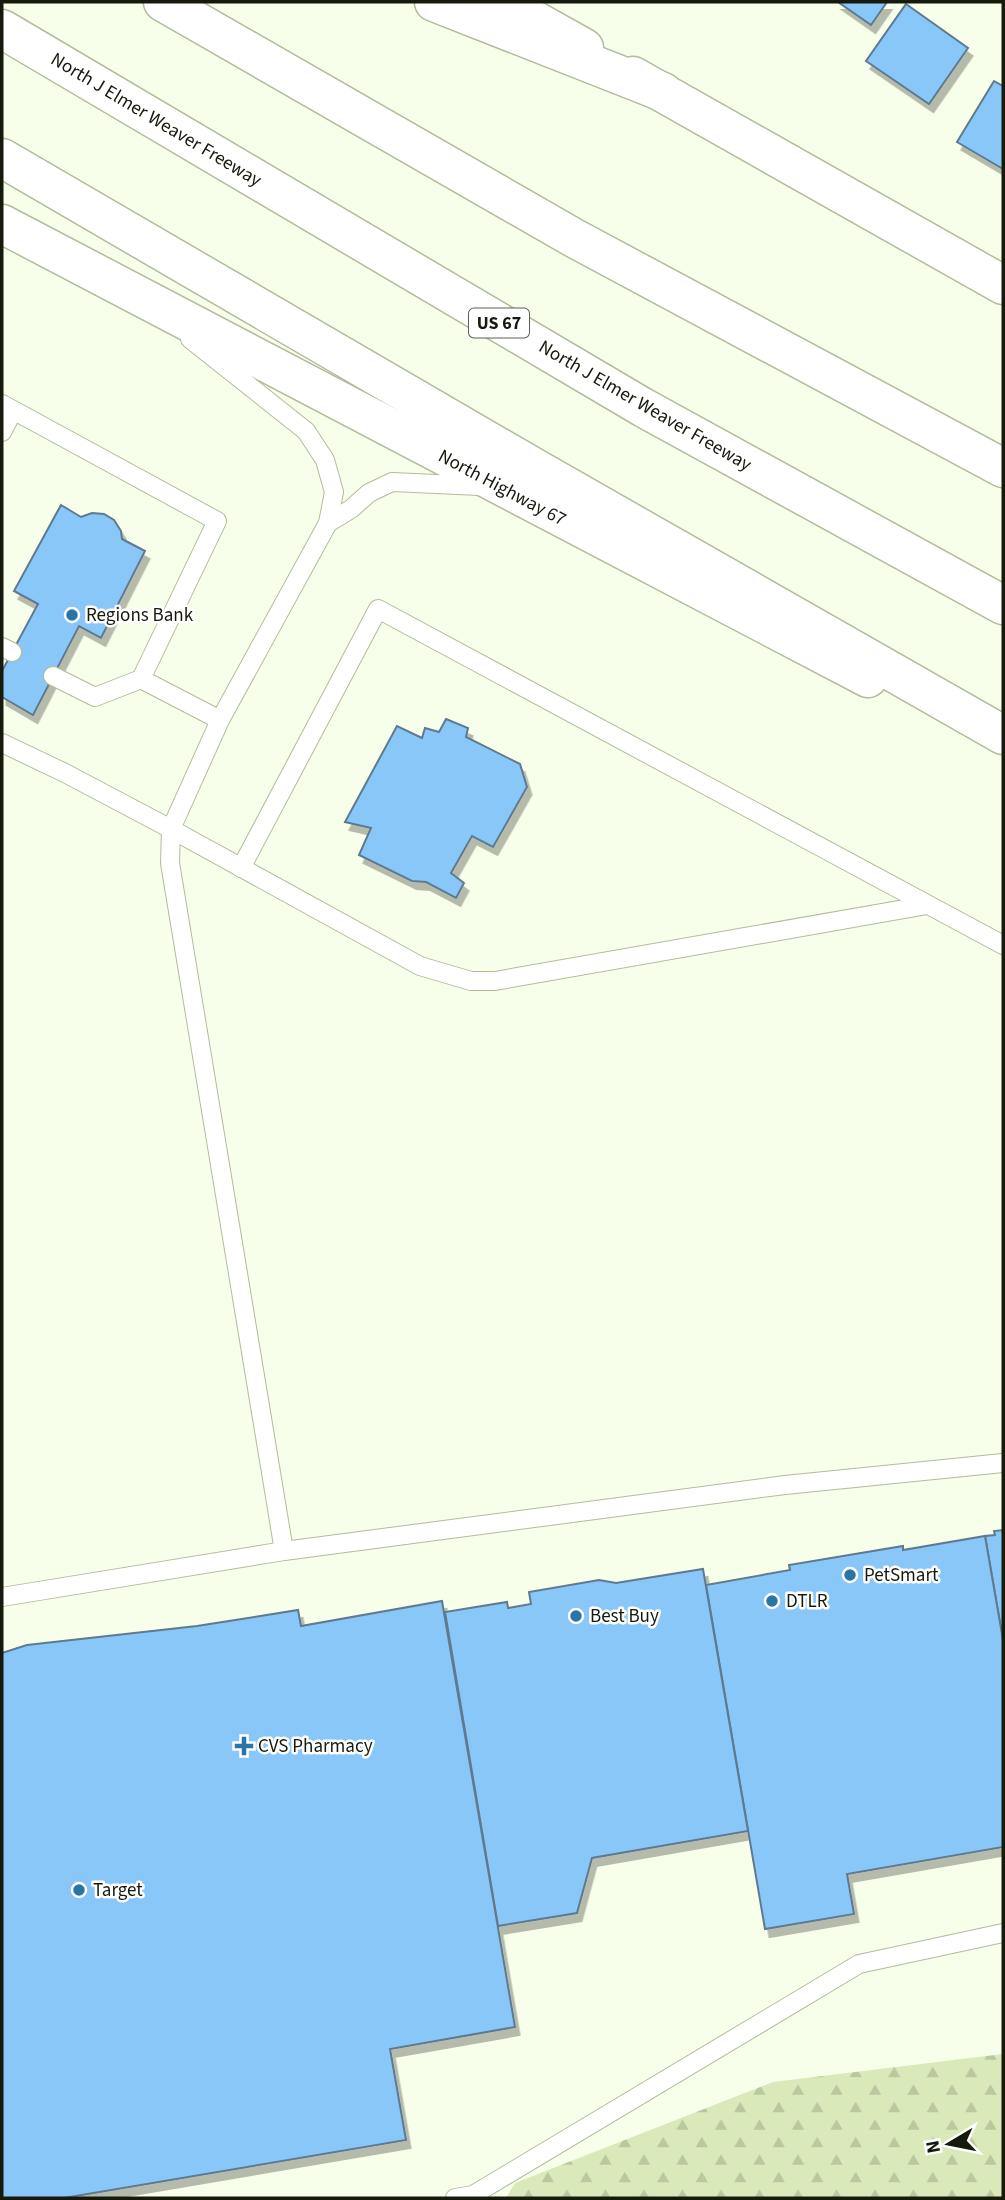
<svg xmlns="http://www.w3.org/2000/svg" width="1005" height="2200" font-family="'Source Sans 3',sans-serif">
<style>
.forest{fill:url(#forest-firs)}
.building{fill:#89c7f8;stroke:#5f7a90;stroke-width:2;filter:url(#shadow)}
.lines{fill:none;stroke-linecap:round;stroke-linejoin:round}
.lane-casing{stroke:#b2bc9b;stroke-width:20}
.secondary-casing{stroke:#b2bc9b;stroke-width:41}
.highway-casing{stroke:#b2bc9b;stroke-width:41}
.lane{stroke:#fff;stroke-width:18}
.secondary{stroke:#fff;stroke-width:38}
.highway{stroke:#fff;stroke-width:38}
.poi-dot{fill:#2b74a8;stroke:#fff;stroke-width:2.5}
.labels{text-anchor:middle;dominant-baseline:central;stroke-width:5;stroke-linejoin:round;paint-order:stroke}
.shield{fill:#fff;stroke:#5c5f56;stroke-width:2}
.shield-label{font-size:18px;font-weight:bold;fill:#161a0d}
.street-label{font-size:19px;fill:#161a0d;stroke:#fff}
.poi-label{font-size:19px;fill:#161a0d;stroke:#fff;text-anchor:start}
</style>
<defs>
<pattern id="forest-firs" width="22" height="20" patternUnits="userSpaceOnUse" patternTransform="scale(1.75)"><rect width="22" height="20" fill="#dae9ba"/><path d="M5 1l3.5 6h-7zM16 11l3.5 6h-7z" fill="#bac79f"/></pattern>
<filter id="shadow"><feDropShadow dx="4.5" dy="8" stdDeviation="0" flood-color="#0004"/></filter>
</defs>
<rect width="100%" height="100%" fill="#f7fee9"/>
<!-- forest -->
<path class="forest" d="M1003,2054V2198H506L515,2183L773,2082Z"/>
<!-- building -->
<g class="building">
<path d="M838,2H887L871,25Z"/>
<path d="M906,4L968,48L929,104L866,61Z"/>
<path d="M994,81L1003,86V169L957,142Z"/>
<path d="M61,505L81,517L92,513L104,514L114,520L121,531L122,539L145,551L101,638L79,626L33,715L2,697V671L38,604L14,591Z"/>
<path d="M446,719L468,728L466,737L520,764L527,787L493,847L472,836L451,873L464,883L456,898L426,882L412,881L359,855L371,828L345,822L397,726L422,738L425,728L439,732Z"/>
<path d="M1003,1530V1640L985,1536L995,1535L994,1531Z"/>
<path d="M985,1536L1003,1640V1847L847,1874L854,1914L765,1929L706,1585L790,1570L789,1565L903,1546V1550Z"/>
<path d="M703,1569L748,1831L592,1858L577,1913L498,1926L445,1612L507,1602L508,1608L531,1604L529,1592L599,1580L616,1583Z"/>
<path d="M442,1601L515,2027L390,2049L406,2140L64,2198H2V1653L27,1645L197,1626L298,1610L301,1626Z"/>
</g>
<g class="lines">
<!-- lane casing -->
<g class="lane-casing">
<g id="lane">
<path d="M190,339L306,431L325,460L334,492L328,523L220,720"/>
<path d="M2,404L217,521L141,679L95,697L53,676"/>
<path d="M2,432L13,411"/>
<path d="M328,523L351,509L369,493L392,482L480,486"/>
<path d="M2,647L12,652"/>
<path d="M141,679L220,720L171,829L170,863L284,1551"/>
<path d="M2,743L65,773L171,829L420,966L471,981H495L927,905"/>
<path d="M241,868L378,609L1003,945"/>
<path d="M2,1597L284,1551L785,1485L1003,1463"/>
<path d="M455,2198L473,2195L859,1964L1003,1933"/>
</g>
</g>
<!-- secondary casing -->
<g class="secondary-casing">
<g id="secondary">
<path d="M502,2L584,48"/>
<path d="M633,76L1003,285"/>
<path d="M2,224L868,678"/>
</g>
</g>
<!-- highway casing -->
<g class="highway-casing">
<g id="highway">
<path d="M163,2L574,238L1003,468"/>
<path d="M434,2L663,92"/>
<path d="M2,29L644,408L1003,605"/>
<path d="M2,158L533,467L1003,735"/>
</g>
</g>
<!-- lane -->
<use href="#lane" class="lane"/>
<!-- secondary -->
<use href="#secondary" class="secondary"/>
<!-- highway -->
<use href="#highway" class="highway"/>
</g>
<!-- markers -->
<g class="poi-dot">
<circle cx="72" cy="615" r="7"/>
<circle cx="850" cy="1575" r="7"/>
<circle cx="772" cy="1601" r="7"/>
<circle cx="576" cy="1616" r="7"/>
<path d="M240.5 1735.5h7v7h7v7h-7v7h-7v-7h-7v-7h7z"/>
<circle cx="79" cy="1890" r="7"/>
</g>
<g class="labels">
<!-- shield labels -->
<rect class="shield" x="469" y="308.5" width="60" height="29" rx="5"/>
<g class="shield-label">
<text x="499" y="323">US 67</text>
</g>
<!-- street labels -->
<g class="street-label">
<text transform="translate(156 120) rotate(31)">North J Elmer Weaver Freeway</text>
<text transform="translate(645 406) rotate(30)">North J Elmer Weaver Freeway</text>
<text transform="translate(502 488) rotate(28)">North Highway 67</text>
</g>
<!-- poi labels -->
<g class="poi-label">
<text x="86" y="615">Regions Bank</text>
<text x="864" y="1575">PetSmart</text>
<text x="786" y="1601">DTLR</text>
<text x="590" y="1616">Best Buy</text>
<text x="258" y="1746">CVS Pharmacy</text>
<text x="93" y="1890">Target</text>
</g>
</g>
<!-- border -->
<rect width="1005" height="2200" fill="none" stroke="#161a0d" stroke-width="7"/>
<!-- north arrow -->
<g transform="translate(949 2144) rotate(260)" stroke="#ffffff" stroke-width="5" paint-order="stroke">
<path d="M0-5L12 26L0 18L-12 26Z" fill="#161a0d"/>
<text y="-10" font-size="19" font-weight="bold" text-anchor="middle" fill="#161a0d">N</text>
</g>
</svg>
